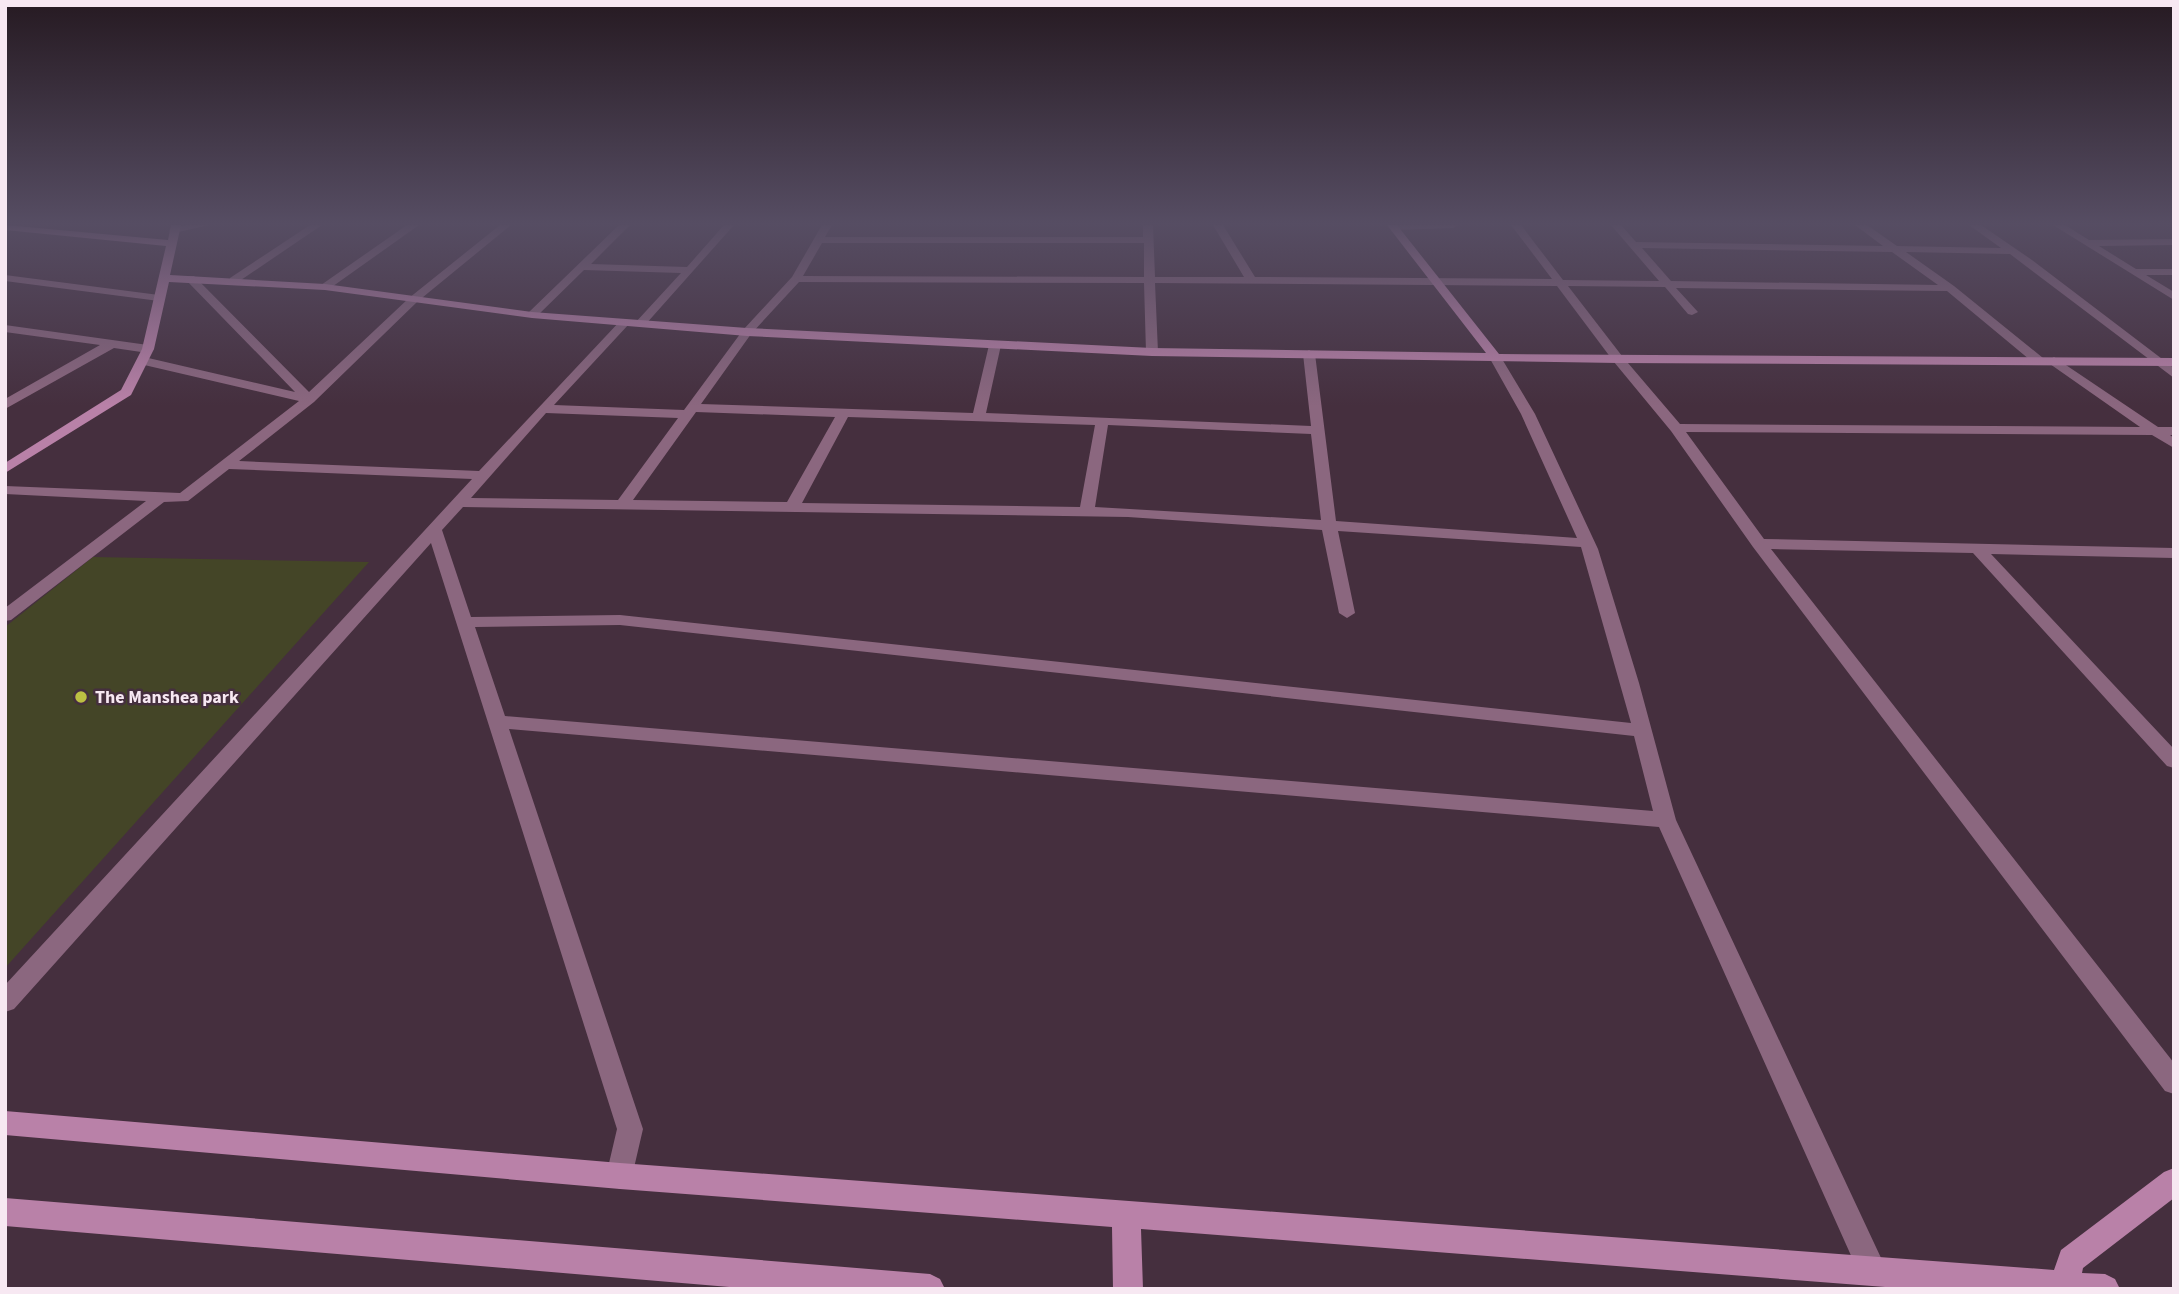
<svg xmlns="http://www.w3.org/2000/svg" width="2179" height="1294" font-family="'Source Sans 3',sans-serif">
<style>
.green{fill:#444527}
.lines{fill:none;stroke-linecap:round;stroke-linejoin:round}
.street{fill:#8b677f;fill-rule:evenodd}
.secondary{fill:#b981a8;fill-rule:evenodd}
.poi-dot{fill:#bcbf43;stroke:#452f3e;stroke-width:2.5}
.labels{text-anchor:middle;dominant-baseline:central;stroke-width:5;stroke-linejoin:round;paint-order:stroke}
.poi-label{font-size:18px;font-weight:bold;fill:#f7e8f2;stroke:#452f3e;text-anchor:start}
</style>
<rect width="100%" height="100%" fill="#452f3e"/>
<!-- green -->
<path class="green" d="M93,557L369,562L5,968V627Z"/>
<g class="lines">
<!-- street -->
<g class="street">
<path d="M186,225H209L174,233L169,230Z"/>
<path d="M310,225H322L238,282H230V278Z"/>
<path d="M407,225H419L329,289H321V285Z"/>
<path d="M500,225H511L417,302L314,402L239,461L479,471L621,320H629V324L554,405L684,410L743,330L792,277L822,225H832L825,237H1143V225H1153L1155,277H1244L1213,225H1223L1255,277L1552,279L1511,225H1521L1563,280L1659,281L1611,225H1621L1636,242L1883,246L1855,225H1867L1897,246L2001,248L1969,225H1981L2032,260L2174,368V378L2010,254L1906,252L1954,286L2043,358V364H2035L1947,291L1676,288L1698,312L1692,315L1688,314L1665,287L1568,286L1622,356L1680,424L2140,427L2050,364L2048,361L2054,357L2158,427H2174V435H2170L2174,438V448L2152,435L1686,432L1764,539L2174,548V558L1991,554L2174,749V768L2167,766L1973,553L1771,549L2174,1063V1094L2165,1091L1753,547L1671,431L1614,362L1557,286L1155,283L1158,352L1152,356L1146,352L1144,283L799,282L751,334L701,404L973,413L989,345L995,341L1001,345L986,413L1311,426L1303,354L1309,350L1315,354L1336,521L1577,538L1521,414L1489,357L1499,354L1535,414L1598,549L1639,683L1676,820L1882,1260L1887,1270L1882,1280L1872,1285L1862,1280L1659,827L509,729L643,1129L630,1185L620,1189L610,1185L606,1176L617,1129L431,543L14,1009L5,1012V985L472,479L229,469L188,501L164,502L11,620L5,621V608L146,501L5,494V486L180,493L299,401L140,364L138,361L144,357L295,392L186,280V276H194L309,392L409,298ZM822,243H1144V277L803,276ZM1642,248L1892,252L1938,285L1671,281ZM696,412L835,417L787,502L633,500ZM546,413L678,418L618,500L471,498ZM848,417L1095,425L1080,507L802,503ZM1108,425L1311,434L1321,520L1095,507ZM463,507L1128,517L1322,530L1339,613L1347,618L1355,613L1338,531L1581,547L1631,723L620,615L471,617L442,530ZM620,625L1634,736L1653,811L505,716L475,627Z"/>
<path d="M619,225H630L591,264L687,267L724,225H734L645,325L635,323L681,273L584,270L536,317H528V313Z"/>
<path d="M1390,225H1458L1453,228L1394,230L1391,229Z"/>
<path d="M2053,225H2065L2089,240L2174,239V245L2099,246L2136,269H2174V275H2146L2174,292V300Z"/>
<path d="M5,275L159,295L165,298L159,301L5,281Z"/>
<path d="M5,325L148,345L154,349L148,353L114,348L5,409V399L100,345L5,332Z"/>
</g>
<!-- secondary -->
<g class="secondary">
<path d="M5,225L168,240L171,225H181L170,275L325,284L532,312L747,328L1152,348L1486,353L1387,225H1397L1499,354L2174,358V366L1618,363L1152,356L747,336L532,318L325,290L169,282L154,349L131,395L5,473V463L121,390L142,349L166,246L5,230Z"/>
<path d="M5,1111L620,1163L2054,1270L2061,1250L2164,1172L2174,1168V1198L2083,1268L2082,1273L2105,1274L2115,1279L2120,1289H1911L1141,1229L1143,1289H1113L1112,1227L620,1189L5,1135Z"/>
<path d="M5,1198L930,1274L940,1279L945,1289H753L5,1226Z"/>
</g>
</g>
<!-- sky -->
<linearGradient id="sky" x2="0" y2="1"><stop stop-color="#261a22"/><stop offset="0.55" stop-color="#564d63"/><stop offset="1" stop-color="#564d63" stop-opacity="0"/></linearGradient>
<rect width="2179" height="406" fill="url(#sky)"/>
<!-- markers -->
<circle class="poi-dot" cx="81" cy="697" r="7"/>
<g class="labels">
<!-- poi labels -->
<g class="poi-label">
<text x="95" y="697">The Manshea park</text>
</g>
</g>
<!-- border -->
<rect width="2179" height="1294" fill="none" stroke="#f7e8f2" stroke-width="14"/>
</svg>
